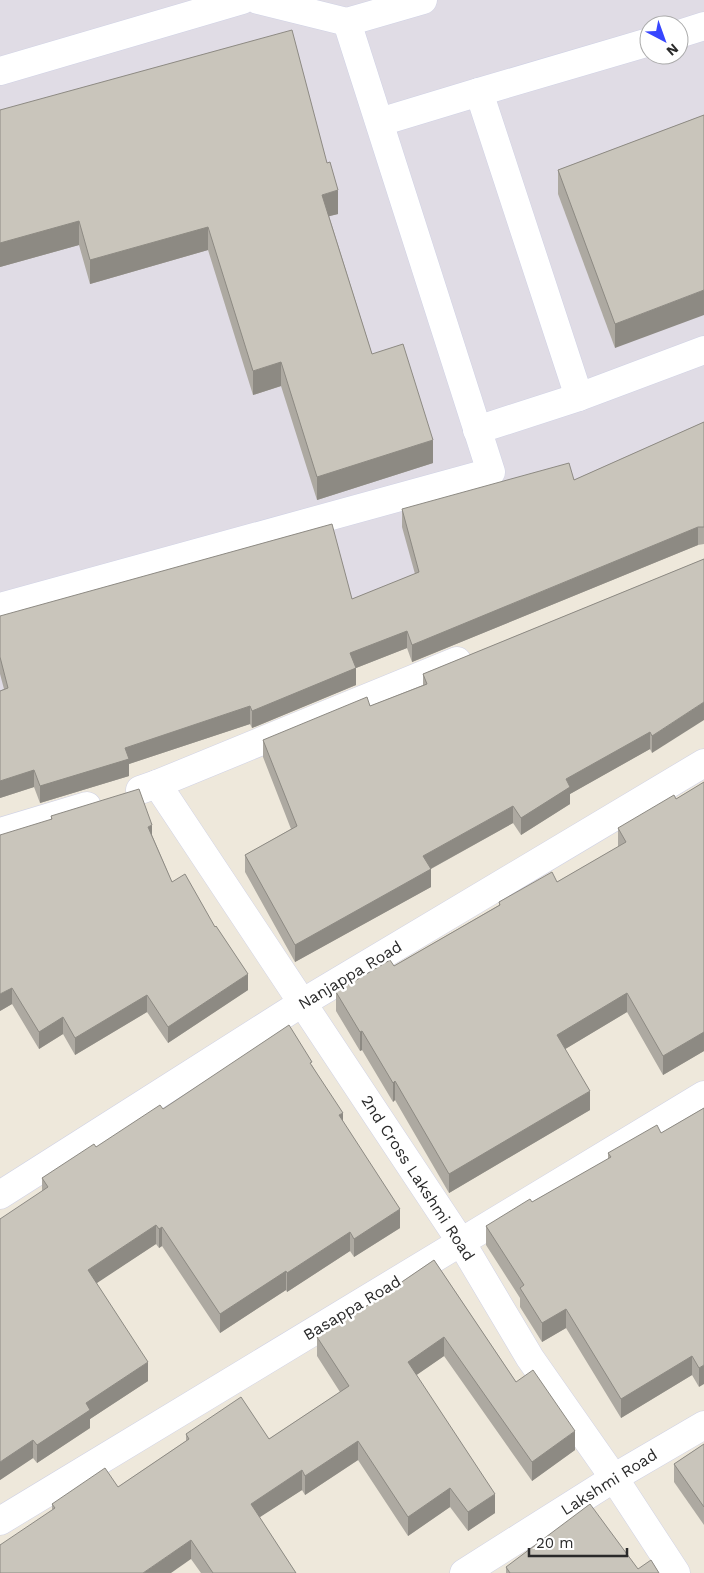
<svg xmlns="http://www.w3.org/2000/svg" width="704" height="1573" font-family="'Work Sans',sans-serif">
<style>
.industrial{fill:#e0dce5;fill-rule:evenodd}
.lines{fill:none;stroke-linecap:round;stroke-linejoin:round}
.minor-casing{stroke:#d0d2e5;stroke-width:29}
.minor{stroke:#fff;stroke-width:28}
.wall{fill:#ada9a1}
.shaded-wall{fill:#8d8a83}
.building{fill:#c9c5bb;stroke:#8d8a83}
.labels{text-anchor:middle;dominant-baseline:central;stroke-width:5;stroke-linejoin:round;paint-order:stroke}
.street-label{font-size:16px;fill:#2a2a2a;stroke:#fff}
</style>
<rect width="100%" height="100%" fill="#eee8db"/>
<!-- industrial -->
<path class="industrial" d="M0,0H704V488L617,530L0,696ZM649,25H679V55H649Z"/>
<g class="lines">
<!-- minor casing -->
<g class="minor-casing">
<g id="minor">
<path d="M258,0L347,22L423,0"/>
<path d="M679,34L704,26"/>
<path d="M649,42L479,92L579,397L704,350"/>
<path d="M0,71L242,0"/>
<path d="M380,122L479,92"/>
<path d="M477,430L579,397"/>
<path d="M0,607L491,472L347,22"/>
<path d="M157,784L461,1242L530,1358L614,1478L676,1573"/>
<path d="M140,790L157,784L457,661"/>
<path d="M0,832L87,806"/>
<path d="M0,1195L302,1003L704,763"/>
<path d="M0,1521L704,1095"/>
<path d="M464,1573L627,1470L704,1425"/>
</g>
</g>
<!-- minor -->
<use href="#minor" class="minor"/>
</g>
<!-- wall -->
<g class="wall">
<path d="M0,110L338,214L329,216L372,354L433,463L317,500L281,386L253,395L208,250L90,284L79,245L0,267Z"/>
<path d="M704,115L615,348L558,194V170Z"/>
<path d="M704,422V544L698,545L412,662L407,648L356,668V685L252,728L250,724L129,764V776L40,803L34,787L0,798V691L4,689L0,674V616L352,599L415,574L402,527V509L574,480Z"/>
<path d="M704,559L652,753L650,749L570,794V804L521,835L513,823L431,869V887L295,962L245,872V855L291,829L263,757V740L370,706L423,685V674Z"/>
<path d="M704,782V1051L663,1075L627,1012L565,1049L590,1110L449,1193L395,1100L393,1102L362,1050L360,1051L336,1011V992L394,966L499,905V902L557,882L618,847V828L676,799Z"/>
<path d="M51,816L152,835L172,882L248,990L168,1043L147,1012L75,1055L63,1034L39,1049L12,1004L0,1011L51,820Z"/>
<path d="M312,1065L400,1228L354,1257L350,1251L287,1292L286,1290L220,1333L162,1246L159,1248L156,1244L96,1283L148,1381L90,1419V1428L37,1463L33,1458L0,1480L42,1191V1178L163,1109Z"/>
<path d="M704,1108L699,1387L692,1375L621,1418L566,1328L542,1342L520,1307V1298L486,1245V1226L532,1202L608,1159V1153L661,1133Z"/>
<path d="M434,1260L516,1382L575,1450L532,1481L444,1356L416,1375L495,1513L468,1531L450,1507L408,1536L358,1460L305,1495L302,1490L259,1517L296,1573H201L191,1559L52,1509V1504L118,1487L186,1441V1434L269,1439L340,1392L317,1356V1337L365,1307Z"/>
<path d="M704,1444V1525L674,1482V1464Z"/>
<path d="M506,1567L638,1569L659,1573H506Z"/>
</g>
<!-- shaded-wall -->
<g class="shaded-wall">
<path d="M338,190V214L322,218V195Z"/>
<path d="M79,221V245L0,267V243Z"/>
<path d="M208,227V250L90,284V260Z"/>
<path d="M704,290V315L615,348V324Z"/>
<path d="M281,362V386L253,395V371Z"/>
<path d="M433,440V463L317,500V477Z"/>
<path d="M698,527V545L412,662V645Z"/>
<path d="M407,631V648L356,668V685L252,728V711L350,653Z"/>
<path d="M704,702V720L652,753V736Z"/>
<path d="M250,706V724L129,764V776L40,803V786L125,748Z"/>
<path d="M650,732V749L570,794V804L521,835V818L566,779Z"/>
<path d="M34,770V787L0,798V781Z"/>
<path d="M513,806V823L423,873V856Z"/>
<path d="M152,825V842L148,827Z"/>
<path d="M431,869V887L295,962V945Z"/>
<path d="M248,974V990L168,1043V1027Z"/>
<path d="M12,988V1004L0,1011V994Z"/>
<path d="M627,993V1012L557,1054V1035Z"/>
<path d="M147,995V1012L75,1055V1038Z"/>
<path d="M63,1017V1034L39,1049V1032Z"/>
<path d="M362,1031V1050L360,1051V1032Z"/>
<path d="M704,1032V1051L663,1075V1056Z"/>
<path d="M395,1081V1100L393,1102V1083Z"/>
<path d="M590,1091V1110L449,1193V1174Z"/>
<path d="M343,1113V1131L339,1115Z"/>
<path d="M400,1209V1228L354,1257V1239Z"/>
<path d="M156,1225V1244L88,1289V1270Z"/>
<path d="M162,1227V1246L159,1248V1229Z"/>
<path d="M350,1232V1251L287,1292V1273Z"/>
<path d="M286,1271V1290L220,1333V1314Z"/>
<path d="M566,1309V1328L542,1342V1323Z"/>
<path d="M444,1337V1356L408,1381V1362Z"/>
<path d="M692,1356V1375L621,1418V1399Z"/>
<path d="M148,1362V1381L90,1419V1428L37,1463V1445L86,1403Z"/>
<path d="M704,1365V1384L699,1387V1368Z"/>
<path d="M575,1431V1450L532,1481V1462Z"/>
<path d="M33,1440V1458L0,1480V1462Z"/>
<path d="M358,1441V1460L305,1495V1476Z"/>
<path d="M302,1470V1490L251,1523V1504Z"/>
<path d="M450,1488V1507L408,1536V1517Z"/>
<path d="M495,1494V1513L468,1531V1512Z"/>
<path d="M191,1540V1559L171,1573H143Z"/>
</g>
<!-- building -->
<g class="building">
<path d="M292,30L327,163L330,162L338,190L322,195L372,354L403,344L433,440L317,477L281,362L253,371L208,227L90,260L79,221L0,243V110Z"/>
<path d="M704,115V290L615,324L558,170Z"/>
<path d="M704,422V527H698L412,645L407,631L350,653L356,668L252,711L250,706L125,748L129,759L40,786L34,770L0,781V691L8,688L0,657V616L332,524L352,599L419,572L402,509L569,463L574,480Z"/>
<path d="M704,559V702L652,736L650,732L566,779L570,787L521,818L513,806L423,856L431,869L295,945L245,855L297,826L263,740L367,697L370,706L427,684L423,674Z"/>
<path d="M704,782V1032L663,1056L627,993L557,1035L590,1091L449,1174L395,1081L393,1083L362,1031L360,1032L336,992L390,960L394,966L500,905L499,902L552,872L557,882L626,842L618,828L674,795L676,799Z"/>
<path d="M139,789L152,825L148,827L172,882L185,874L215,927L216,926L248,974L168,1027L147,995L75,1038L63,1017L39,1032L12,988L0,994V835L52,819L51,816Z"/>
<path d="M289,1025L312,1062L310,1063L343,1113L339,1115L400,1209L354,1239L350,1232L287,1273L286,1271L220,1314L162,1227L159,1229L156,1225L88,1270L148,1362L86,1403L90,1410L37,1445L33,1440L0,1462V1219L48,1187L42,1178L94,1144L96,1147L160,1105L163,1109Z"/>
<path d="M704,1108V1365L699,1368L692,1356L621,1399L566,1309L542,1323L520,1288L524,1285L486,1226L530,1199L532,1202L611,1157L608,1153L657,1125L661,1133Z"/>
<path d="M434,1260L516,1382L533,1370L575,1431L532,1462L444,1337L408,1362L495,1494L468,1512L450,1488L408,1517L358,1441L305,1476L302,1470L251,1504L296,1573H213L191,1540L143,1573H0V1545L55,1508L52,1504L105,1468L118,1487L189,1439L186,1434L241,1397L269,1439L349,1386L317,1337L365,1307Z"/>
<path d="M704,1444V1507L674,1464Z"/>
<path d="M590,1504L638,1569L651,1560L659,1573H510L506,1567Z"/>
</g>
<g class="labels">
<!-- street labels -->
<g class="street-label">
<text transform="translate(350 975) rotate(-31)">Nanjappa Road</text>
<text transform="translate(418 1178) rotate(57)">2nd Cross Lakshmi Road</text>
<text transform="translate(352 1308) rotate(-31)">Basappa Road</text>
<text transform="translate(609 1482) rotate(-32)">Lakshmi Road</text>
</g>
</g>
<!-- north arrow -->
<g transform="translate(664 40) rotate(139)"><circle r="24" fill="#ffffff" stroke="#aaaaaa"/>
<path d="M0-4L9 19L0 12L-9 19Z" fill="#3746ff"/>
<text y="-8" font-size="14" font-weight="bold" text-anchor="middle" fill="#2a2a2a">N</text>
</g>
<!-- scale -->
<path d="M529 1548v8h98v-8" fill="none" stroke="#2a2a2a" stroke-width="2.5"/>
<text x="536" y="1548" font-size="15" fill="#2a2a2a" stroke="#ffffff" stroke-width="4" paint-order="stroke">20 m</text>
</svg>
